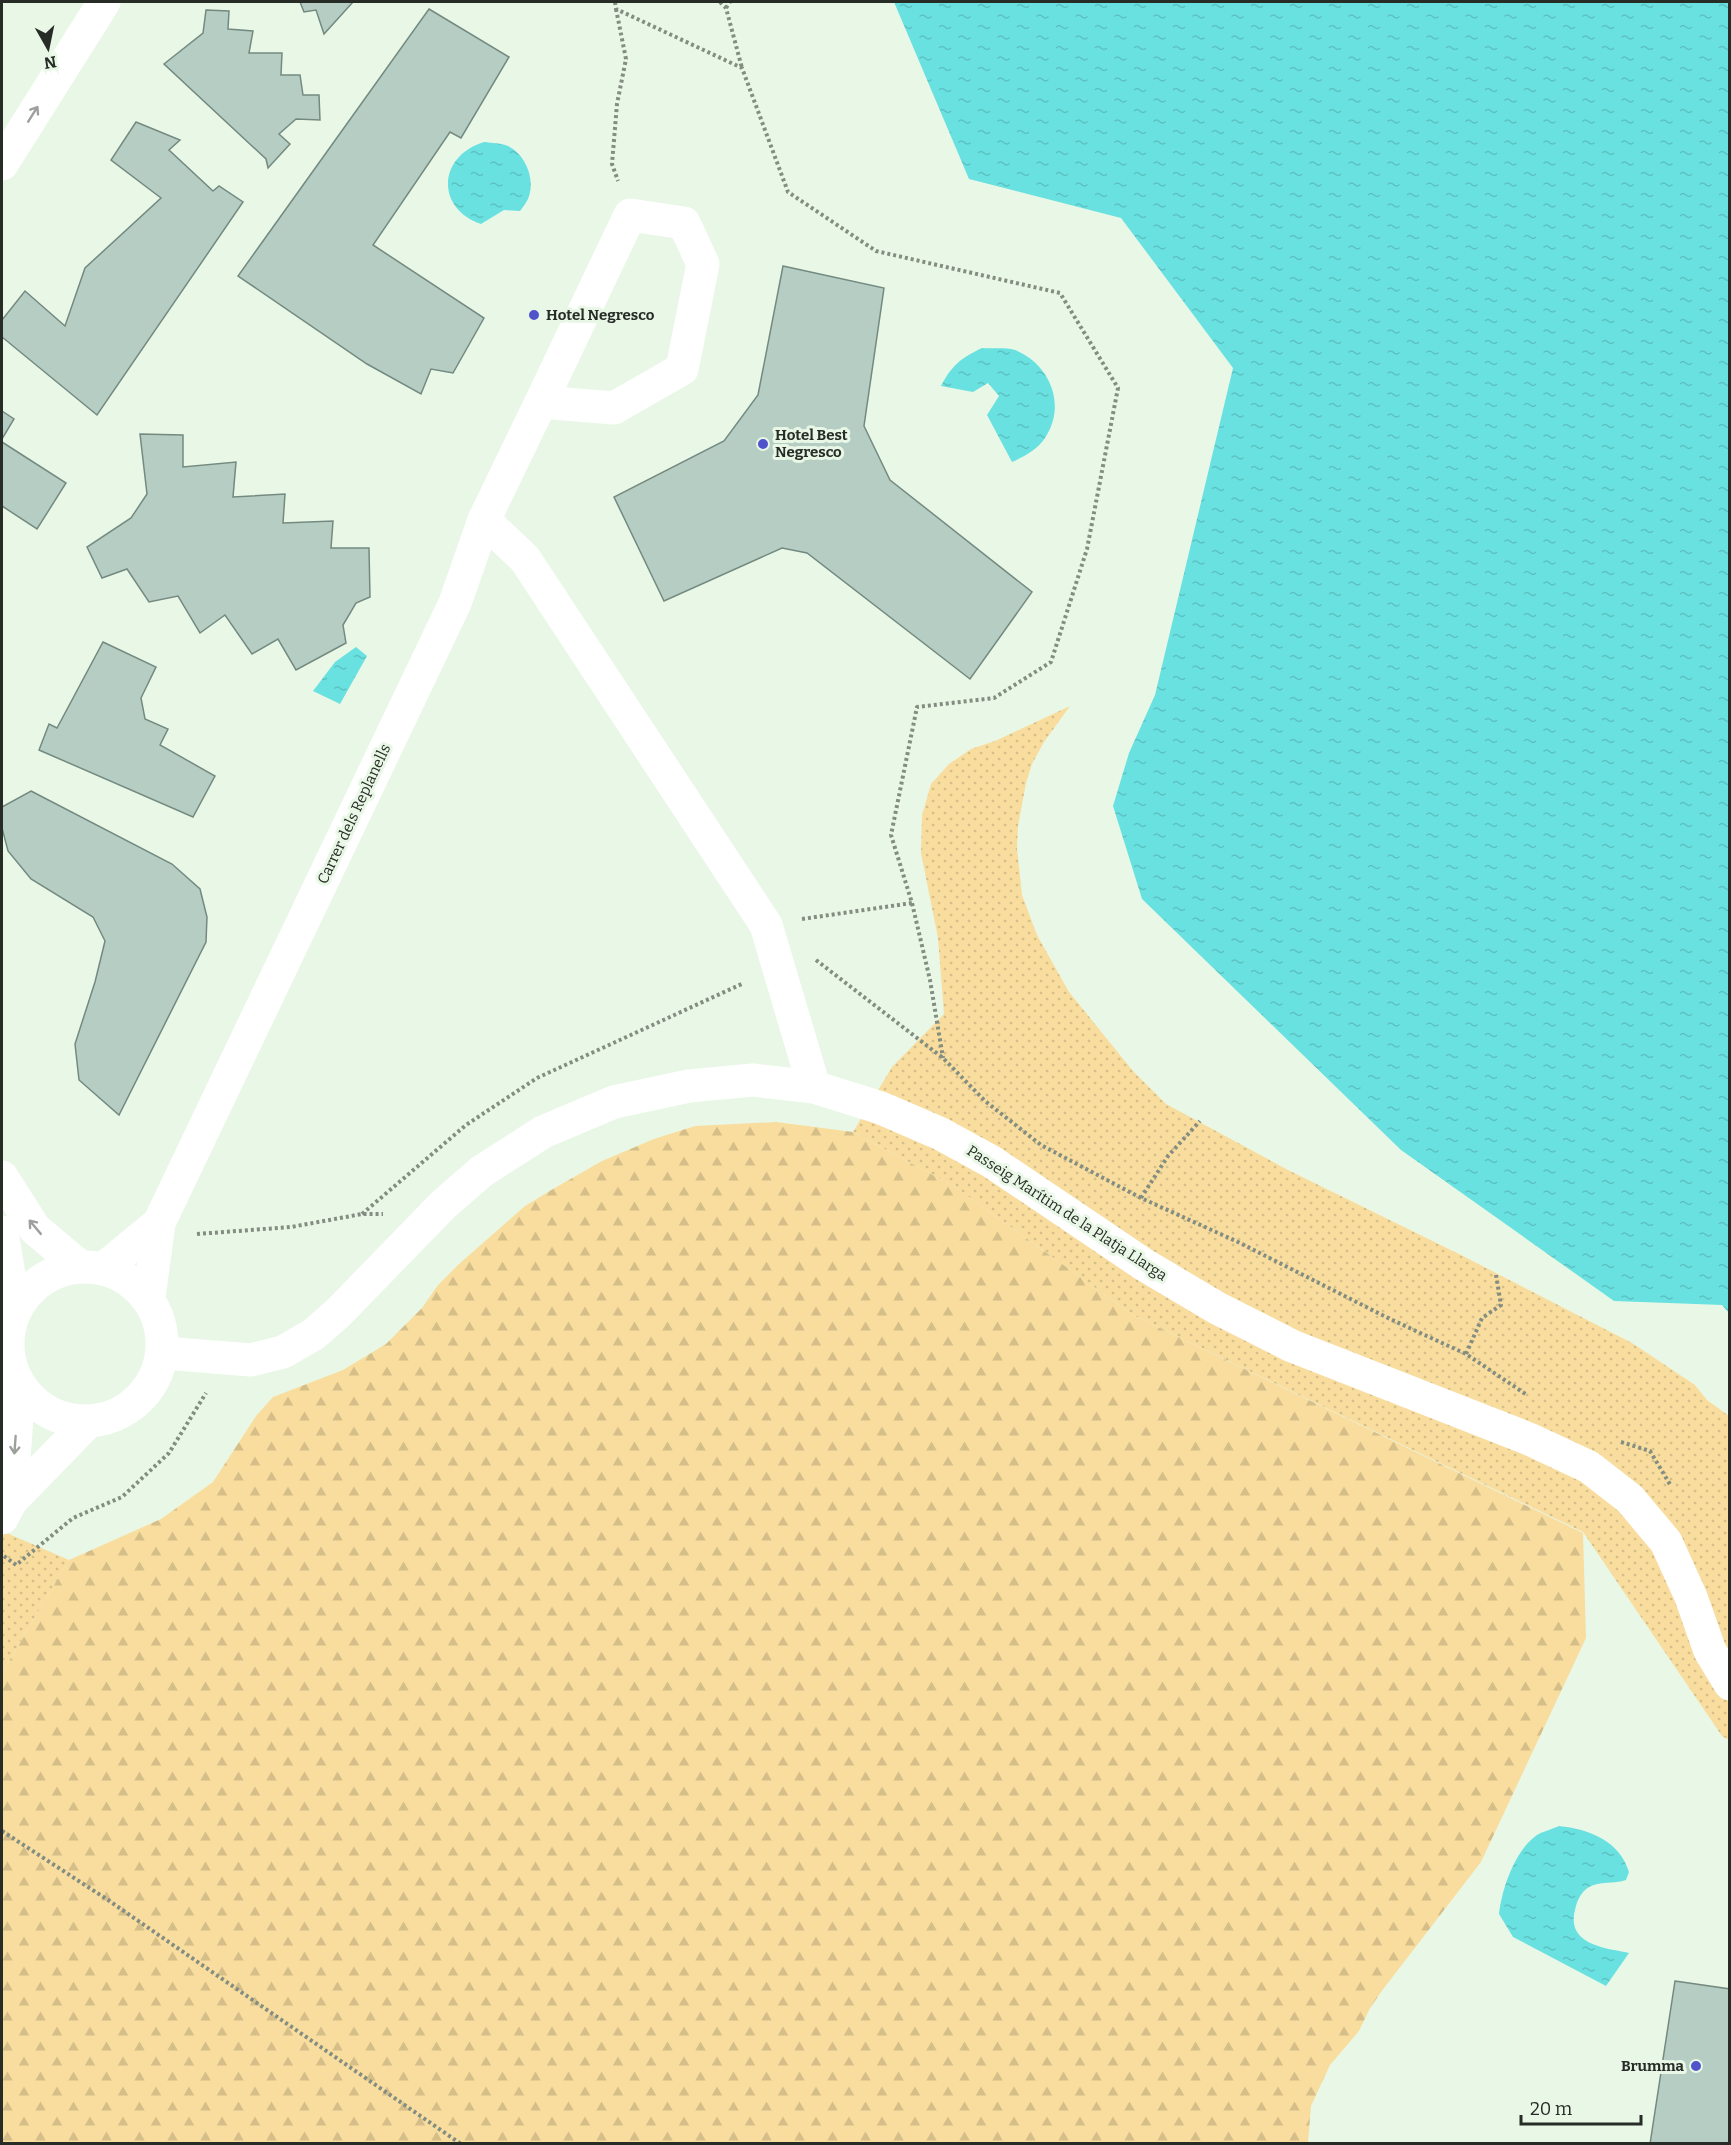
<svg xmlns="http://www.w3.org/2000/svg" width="1731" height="2145" font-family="Bitter,serif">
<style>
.grass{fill:url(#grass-dots)}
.forest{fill:url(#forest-firs)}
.water{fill:url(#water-ripples)}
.building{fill:#b5cdc3;stroke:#748a81;stroke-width:1.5}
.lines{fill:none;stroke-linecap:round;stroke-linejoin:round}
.path{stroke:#838d81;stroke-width:4;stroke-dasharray:3 3;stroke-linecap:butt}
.minor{stroke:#fff;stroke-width:33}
.oneway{stroke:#9ea09d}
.poi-dot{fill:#5054ca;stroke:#e9f8e6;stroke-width:2}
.labels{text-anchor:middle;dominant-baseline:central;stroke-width:6;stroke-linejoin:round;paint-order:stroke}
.poi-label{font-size:15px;font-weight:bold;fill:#272c26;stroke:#e9f8e6;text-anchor:start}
.street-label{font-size:15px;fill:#272c26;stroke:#e9f8e6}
</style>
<defs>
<pattern id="grass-dots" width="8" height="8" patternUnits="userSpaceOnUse" patternTransform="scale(1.5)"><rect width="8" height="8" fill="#f8dd9e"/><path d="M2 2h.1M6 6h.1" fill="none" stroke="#d5be88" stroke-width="1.8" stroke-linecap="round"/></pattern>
<pattern id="forest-firs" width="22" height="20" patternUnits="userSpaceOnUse" patternTransform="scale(1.5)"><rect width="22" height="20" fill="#f8dd9e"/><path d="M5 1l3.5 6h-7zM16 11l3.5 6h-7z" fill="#d5be88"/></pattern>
<pattern id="water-ripples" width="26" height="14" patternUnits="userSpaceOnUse" patternTransform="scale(1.5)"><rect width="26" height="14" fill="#6ae1e1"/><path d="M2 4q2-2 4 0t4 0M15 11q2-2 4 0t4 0" fill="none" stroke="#5cc1c1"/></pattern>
</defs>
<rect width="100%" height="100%" fill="#e9f8e6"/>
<!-- grass -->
<g class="grass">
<path d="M1070,706L1044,742L1032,764L1026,783L1018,826L1017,848L1022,895L1037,935L1069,992L1133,1071L1166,1104L1288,1170L1461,1255L1632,1343L1695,1385L1707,1400L1729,1416V1740L1722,1736L1583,1532L1133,1315L955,1187L853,1132L892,1067L944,1014L938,938L921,853L922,815L931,784L949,764L971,749L995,741Z"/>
<path d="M2,1531L69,1560L2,1673Z"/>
</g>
<!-- forest -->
<path class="forest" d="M776,1122L853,1132L955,1187L1133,1315L1583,1533L1586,1638L1481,1862L1381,1992L1369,2010L1359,2031L1330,2065L1311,2106L1308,2143H2V1673L69,1560L161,1519L213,1482L256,1416L273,1397L343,1370L386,1344L422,1308L438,1285L459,1264L525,1206L553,1189L602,1161L654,1139L695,1126Z"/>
<!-- water -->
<g class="water">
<path d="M894,2H1729V1313L1722,1305L1614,1301L1401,1150L1142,899L1113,806L1129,753L1155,695L1233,368L1121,218L969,179Z"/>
<path d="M484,142C492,143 501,143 508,146C526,155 536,180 528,199C526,203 523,207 520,211L504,210L481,224C435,208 438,156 484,142Z"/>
<path d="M982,348C992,349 1005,347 1015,350C1050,364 1067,405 1045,438C1037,450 1025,456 1012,462L987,415L999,396L988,383L973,392L941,386C952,365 961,358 982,348Z"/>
<path d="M356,647L367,656L340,704L313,691L335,662Z"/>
<path d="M1559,1826C1589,1829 1620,1841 1629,1872L1626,1880C1615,1884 1599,1881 1589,1887C1580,1893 1577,1901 1575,1910C1566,1945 1605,1948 1629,1953L1606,1986L1513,1937L1499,1914C1502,1888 1515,1850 1537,1835C1544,1831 1553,1829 1559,1826Z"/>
</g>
<!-- building -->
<g class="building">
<path d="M300,2H353L324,34L316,10L304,12Z"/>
<path d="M429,9L509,57L461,138L450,132L373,245L484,318L453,373L431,369L421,394L367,364L238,276Z"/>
<path d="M206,10L229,11L228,29L253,31L249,53H282L281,75H300L303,95H319L320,120L296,119L279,134L290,144L268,168L266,159L164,64L203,33Z"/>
<path d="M136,122L180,140L169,150L213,191L219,186L243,202L97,415L2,337V320L25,291L65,326L85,268L161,198L111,160Z"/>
<path d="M783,266L884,288L864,426L890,480L1032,592L970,679L807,553L782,548L664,601L614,497L724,441L758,395Z"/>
<path d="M2,411L14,419L2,439Z"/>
<path d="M140,434L183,435V467L236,462L233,497L285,494L283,523L333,521L331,548H369L370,597L356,603L343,625L346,643L296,670L278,639L252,654L225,615L200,633L178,596L149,602L127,569L102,578L87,547L131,518L147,494Z"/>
<path d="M2,442L66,483L37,529L2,506Z"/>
<path d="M103,642L156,667L141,698L145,719L168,729L160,745L215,776L193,817L39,750L49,724L57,728Z"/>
<path d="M31,791L172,864L200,889L207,917L206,942L119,1115L79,1080L75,1044L95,982L105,941L93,917L31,879L8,851L2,828V807Z"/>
<path d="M1675,1981L1730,1989V2144H1650Z"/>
</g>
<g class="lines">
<!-- path -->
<g class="path">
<path d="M615,2L616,9L742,68L788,192L876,251L1060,293L1118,388L1087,549L1051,662L994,698L917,707L891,835L912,903L930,980L943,1058"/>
<path d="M720,2L726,8L742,68"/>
<path d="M726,8L730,2"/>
<path d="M616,9L626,59L617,104L612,164L618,181"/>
<path d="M802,919L912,903"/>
<path d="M816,960L943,1058L985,1101L1041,1145L1141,1198L1238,1242L1390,1319L1466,1354L1527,1395"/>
<path d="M1141,1198L1168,1156L1200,1121"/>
<path d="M362,1214L466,1125L537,1078L744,983"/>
<path d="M197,1234L291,1227L362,1214H383"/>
<path d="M1466,1354L1482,1318L1501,1305L1496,1275"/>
<path d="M1621,1442L1650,1451L1671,1486"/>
<path d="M4,1556L16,1565L73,1518L122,1497L169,1453L206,1393"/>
<path d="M2,1831L108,1900L461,2144"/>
</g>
<!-- minor -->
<g class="minor">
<path d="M2,164L104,2"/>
<path d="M484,520L525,559L766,925L814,1087"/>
<path d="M2,1177L35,1229L78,1265"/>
<path d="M2,1232L14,1305"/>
<circle cx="85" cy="1344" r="77"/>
<path d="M103,1269L159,1223"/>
<path d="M149,1297L159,1223L455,603L484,520L541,402L614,408L682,369L703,264L684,223L630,215L541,402"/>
<path d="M164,1353L251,1360L283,1352L314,1334L338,1313L443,1205L482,1171L543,1132L614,1102L689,1086L753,1080L814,1087L881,1108L941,1134L992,1162L1143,1264L1217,1308L1292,1346L1529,1439L1589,1467L1630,1499L1666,1542L1691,1597L1710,1651L1730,1684"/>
<path d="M11,1501L19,1388"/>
<path d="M2,1518L11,1501L87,1423"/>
</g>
</g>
<!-- one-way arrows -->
<defs><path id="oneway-shaft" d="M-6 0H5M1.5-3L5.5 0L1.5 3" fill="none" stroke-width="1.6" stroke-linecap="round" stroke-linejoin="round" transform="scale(1.5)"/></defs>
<g class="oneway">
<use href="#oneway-shaft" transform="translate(33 114) rotate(-58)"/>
<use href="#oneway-shaft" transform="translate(35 1227) rotate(-130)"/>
<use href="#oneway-shaft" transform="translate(15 1445) rotate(94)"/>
</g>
<!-- markers -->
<g class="poi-dot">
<circle cx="534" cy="315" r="6"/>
<circle cx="763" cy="444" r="6"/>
<circle cx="1696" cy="2066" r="6"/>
</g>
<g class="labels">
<!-- poi labels -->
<g class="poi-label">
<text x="546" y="315">Hotel Negresco</text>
<text x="775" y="435">Hotel Best<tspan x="775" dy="17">Negresco</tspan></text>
<text x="1684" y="2066" text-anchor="end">Brumma</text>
</g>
<!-- street labels -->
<g class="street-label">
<text transform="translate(354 814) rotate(-65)">Carrer dels Replanells</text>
<text transform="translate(1067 1213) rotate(33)">Passeig Marítim de la Platja Llarga</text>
</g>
</g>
<!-- border -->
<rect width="1731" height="2145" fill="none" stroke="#272c26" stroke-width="6"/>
<!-- north arrow -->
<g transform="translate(48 48) rotate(171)" stroke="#e9f8e6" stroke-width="4.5" paint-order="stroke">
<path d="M0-4.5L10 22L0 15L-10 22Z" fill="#272c26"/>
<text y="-9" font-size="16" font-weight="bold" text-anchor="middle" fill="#272c26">N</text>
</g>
<!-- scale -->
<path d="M1521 2115v9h120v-9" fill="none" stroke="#272c26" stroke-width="3"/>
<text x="1530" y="2115" font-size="18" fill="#272c26" stroke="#e9f8e6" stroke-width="4.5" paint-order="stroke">20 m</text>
</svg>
